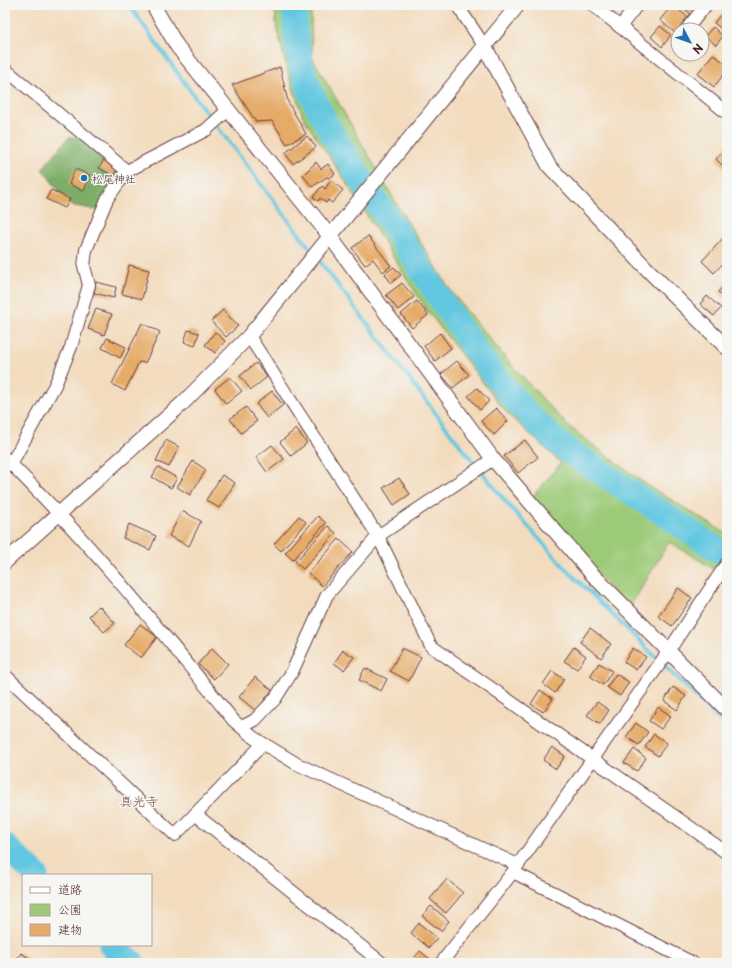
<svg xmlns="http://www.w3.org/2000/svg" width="732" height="968" font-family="'Playpen Sans','Klee One',sans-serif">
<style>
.green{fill:#9cca78;stroke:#737452}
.forest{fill:#7dae68;stroke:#64664a}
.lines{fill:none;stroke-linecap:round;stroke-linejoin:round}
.stream{stroke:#62c7e0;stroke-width:4}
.river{stroke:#62c7e0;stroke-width:25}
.building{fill:#e6ab68}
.minor-casing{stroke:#633b41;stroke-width:14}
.tertiary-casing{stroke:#633b41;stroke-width:16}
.minor{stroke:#fff;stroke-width:12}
.tertiary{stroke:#fff;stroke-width:14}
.poi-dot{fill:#1f6fb2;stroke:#f6f6f2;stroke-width:1.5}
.labels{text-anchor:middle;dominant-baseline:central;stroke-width:3;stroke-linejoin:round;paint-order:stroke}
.poi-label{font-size:11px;fill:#4a1f2b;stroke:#f6f6f2;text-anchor:start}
.quarter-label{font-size:13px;fill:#815040;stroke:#f6f6f2}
</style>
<rect width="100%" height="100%" fill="#f6f6f2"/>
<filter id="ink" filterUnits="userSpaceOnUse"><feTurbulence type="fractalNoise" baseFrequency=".025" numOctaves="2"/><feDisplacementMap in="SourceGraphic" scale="8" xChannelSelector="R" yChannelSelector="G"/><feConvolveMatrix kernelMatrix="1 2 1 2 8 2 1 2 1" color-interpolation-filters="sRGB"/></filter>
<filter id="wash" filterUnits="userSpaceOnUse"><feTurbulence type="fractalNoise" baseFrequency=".012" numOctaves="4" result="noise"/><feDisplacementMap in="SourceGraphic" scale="16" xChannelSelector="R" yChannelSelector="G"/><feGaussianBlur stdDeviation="0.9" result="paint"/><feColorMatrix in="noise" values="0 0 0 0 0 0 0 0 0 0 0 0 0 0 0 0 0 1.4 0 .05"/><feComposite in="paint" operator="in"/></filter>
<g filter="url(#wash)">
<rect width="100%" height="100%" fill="#f3dcbe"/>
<!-- green -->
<path class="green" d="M275,5H311L312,57L402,213L453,294L508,361L567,425L644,483L727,534V577L669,542L629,609L529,501L561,463L505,411L426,309L339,171L304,119L289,76L276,24Z"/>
<!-- forest -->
<path class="forest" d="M69,137L91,140L127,171L102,211L70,205L42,169Z"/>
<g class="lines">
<!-- stream -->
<path class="stream" d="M129,5L197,100L452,435L506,502L566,569L727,727"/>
<!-- river -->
<g class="river">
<path d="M295,5C294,36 300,70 314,99C335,145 367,187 395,229C446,306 494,391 567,450L727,556"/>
<path d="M5,846L36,875"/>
<path d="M111,945L133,963"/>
</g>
</g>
<g id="blocks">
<!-- building -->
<g class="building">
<path d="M609,5H622L617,11Z"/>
<path d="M672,5L688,17L675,33L660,20Z"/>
<path d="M679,5H699L691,14Z"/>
<path d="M721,14L727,19L726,33L714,23Z"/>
<path d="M660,26L671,35L662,47L651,37Z"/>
<path d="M713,27L723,36L716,45L705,36Z"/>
<path d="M713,54L727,65V70L714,87L697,74Z"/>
<path d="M280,67L288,102L306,134L287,144L272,121L256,122L232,85Z"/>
<path d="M307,136L316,147L293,164L285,153Z"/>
<path d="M727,146V170L716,159Z"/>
<path d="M104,160L118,169L113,176L99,168Z"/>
<path d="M316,162L321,169L328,164L335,174L329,178L327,177L312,187L303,175Z"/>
<path d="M75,169L90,175L84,191L69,184Z"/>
<path d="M331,180L343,190L332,203L328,200L326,203L320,198L318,201L313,197L322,186L325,189Z"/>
<path d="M51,190L70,199L65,208L46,199Z"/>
<path d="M727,234V259L714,273L702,261Z"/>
<path d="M368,236L391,266L383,272L373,259L365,265L352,248Z"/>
<path d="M129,265L149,270L142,299L122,294Z"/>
<path d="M394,267L401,275L391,283L385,274Z"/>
<path d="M96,282L116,287L114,298L94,293Z"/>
<path d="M727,282V300L718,292Z"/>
<path d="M402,283L414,297L398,310L386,295Z"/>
<path d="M707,296L721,308L714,316L700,304Z"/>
<path d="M417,301L428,315L412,328L401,314Z"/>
<path d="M96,309L112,314L104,335L88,329Z"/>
<path d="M223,310L238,326L226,337L211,321Z"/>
<path d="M142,323L160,332L145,363L139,362L125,391L112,384Z"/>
<path d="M188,330L199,333L195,346L184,342Z"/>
<path d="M215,332L225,341L215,353L205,345Z"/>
<path d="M440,333L451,348L435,361L424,346Z"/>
<path d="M107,338L126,347L120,358L102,348Z"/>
<path d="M457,361L469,375L453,388L441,374Z"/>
<path d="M256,363L267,377L251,390L240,376Z"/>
<path d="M230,377L242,391L226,404L215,389Z"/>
<path d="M477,388L489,401L480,410L468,396Z"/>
<path d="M272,391L283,405L267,418L256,404Z"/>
<path d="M246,407L257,421L241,433L230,419Z"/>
<path d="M496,408L508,421L494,435L481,421Z"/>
<path d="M296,429L307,443L291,456L280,442Z"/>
<path d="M166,440L179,447L169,467L156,461Z"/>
<path d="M525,440L538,457L518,473L504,456Z"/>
<path d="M272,445L284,459L267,472L256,457Z"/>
<path d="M193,461L206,470L190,495L177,487Z"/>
<path d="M158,467L177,478L171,488L152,477Z"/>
<path d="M222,475L235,483L219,508L206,500Z"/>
<path d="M399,478L410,494L394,505L383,488Z"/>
<path d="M182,511L201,521L189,546L169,536Z"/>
<path d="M299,516L306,522L281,551L274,544Z"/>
<path d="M318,516L326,523L293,560L285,553Z"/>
<path d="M129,524L156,536L150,550L123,538Z"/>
<path d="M328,526L336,533L303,569L295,562Z"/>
<path d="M339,539L353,552L322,586L308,573Z"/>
<path d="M678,588L692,598L672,626L658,616Z"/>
<path d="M99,606L115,623L104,632L89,616Z"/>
<path d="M140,624L157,637L141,658L124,645Z"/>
<path d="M590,628L611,644L601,658L580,642Z"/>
<path d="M574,647L586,656L577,669L564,661Z"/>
<path d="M212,648L228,664L214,679L198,664Z"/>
<path d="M402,648L421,657L409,681L390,671Z"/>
<path d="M633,648L646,657L636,670L624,662Z"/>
<path d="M343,650L354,657L344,670L334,663Z"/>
<path d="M599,663L612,671L603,685L590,676Z"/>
<path d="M365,668L387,679L381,691L359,680Z"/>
<path d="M552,671L564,679L555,693L543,684Z"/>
<path d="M616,674L629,682L620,696L607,687Z"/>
<path d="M255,677L272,690L256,711L239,697Z"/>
<path d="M673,687L686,696L677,710L664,701Z"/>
<path d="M540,690L553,699L543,712L531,704Z"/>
<path d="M597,702L609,710L600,724L587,715Z"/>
<path d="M658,707L671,716L661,729L649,721Z"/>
<path d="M636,723L648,732L639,745L626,737Z"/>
<path d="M654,734L667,743L658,756L645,747Z"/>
<path d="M552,747L565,756L556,769L543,760Z"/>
<path d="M634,749L646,758L637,771L624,763Z"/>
<path d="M447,879L463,893L446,913L430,899Z"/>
<path d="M431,906L449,921L441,931L422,916Z"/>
<path d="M419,923L437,938L429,948L411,933Z"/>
<path d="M420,951L430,959L427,963H410Z"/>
<path d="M21,953L37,963H14Z"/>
</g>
</g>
</g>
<g filter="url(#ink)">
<use href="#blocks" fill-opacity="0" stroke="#633b41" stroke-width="1"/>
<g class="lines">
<!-- minor casing -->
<g class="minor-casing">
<g id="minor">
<path d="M457,5L485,47"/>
<path d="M593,5L727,113"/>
<path d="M689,26L706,5"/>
<path d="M620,27L637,5"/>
<path d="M5,69L127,171"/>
<path d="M249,336L378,536L431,646L727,853"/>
<path d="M5,458C88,540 161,631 234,721L254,738L297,764L518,865"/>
<path d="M11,464L55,385L71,347L89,285L84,266L86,250L107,199L127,171L206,130L229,109"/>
<path d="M5,675L175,835L263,744"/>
<path d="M242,727L255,720L275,699L292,672L327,595L378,536L493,459"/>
<path d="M195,814L382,963"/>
<path d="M513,872L693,963"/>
<path d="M441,963L513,872L668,652L727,563"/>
</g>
</g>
<!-- tertiary casing -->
<g class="tertiary-casing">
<g id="tertiary">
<path d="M153,5L177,46L329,235L493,459L591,573L727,710"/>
<path d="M485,47L549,166L649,271L727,348"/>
<path d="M5,562L183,403L249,336L518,5"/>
</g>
</g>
<!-- minor -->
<use href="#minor" class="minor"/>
<!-- tertiary -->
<use href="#tertiary" class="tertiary"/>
</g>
</g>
<!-- markers -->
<circle class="poi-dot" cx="84" cy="178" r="4"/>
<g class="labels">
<!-- poi labels -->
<g class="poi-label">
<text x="92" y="178">松尾神社</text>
</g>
<!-- quarter labels -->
<g class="quarter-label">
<text x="139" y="800">真光寺</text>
</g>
</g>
<!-- margin -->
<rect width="732" height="968" fill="none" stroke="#f6f6f2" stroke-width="20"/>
<!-- legend -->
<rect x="22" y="874" width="130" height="72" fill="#f6f6f2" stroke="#b1a0a2"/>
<rect x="30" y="887" width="20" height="6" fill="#ffffff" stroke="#b1a0a2"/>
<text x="58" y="894" font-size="12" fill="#4a1f2b">道路</text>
<rect x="30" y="904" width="20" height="12" fill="#9cca78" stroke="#b1a0a2"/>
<text x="58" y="914" font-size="12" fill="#4a1f2b">公園</text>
<rect x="30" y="924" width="20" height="12" fill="#e6ab68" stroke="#b1a0a2"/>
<text x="58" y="934" font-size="12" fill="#4a1f2b">建物</text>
<!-- north arrow -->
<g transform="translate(690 42) rotate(131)"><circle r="19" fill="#f6f6f2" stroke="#b1a0a2"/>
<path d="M0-3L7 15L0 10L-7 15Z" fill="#1f6fb2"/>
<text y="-6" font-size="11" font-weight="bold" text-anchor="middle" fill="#4a1f2b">N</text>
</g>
</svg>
